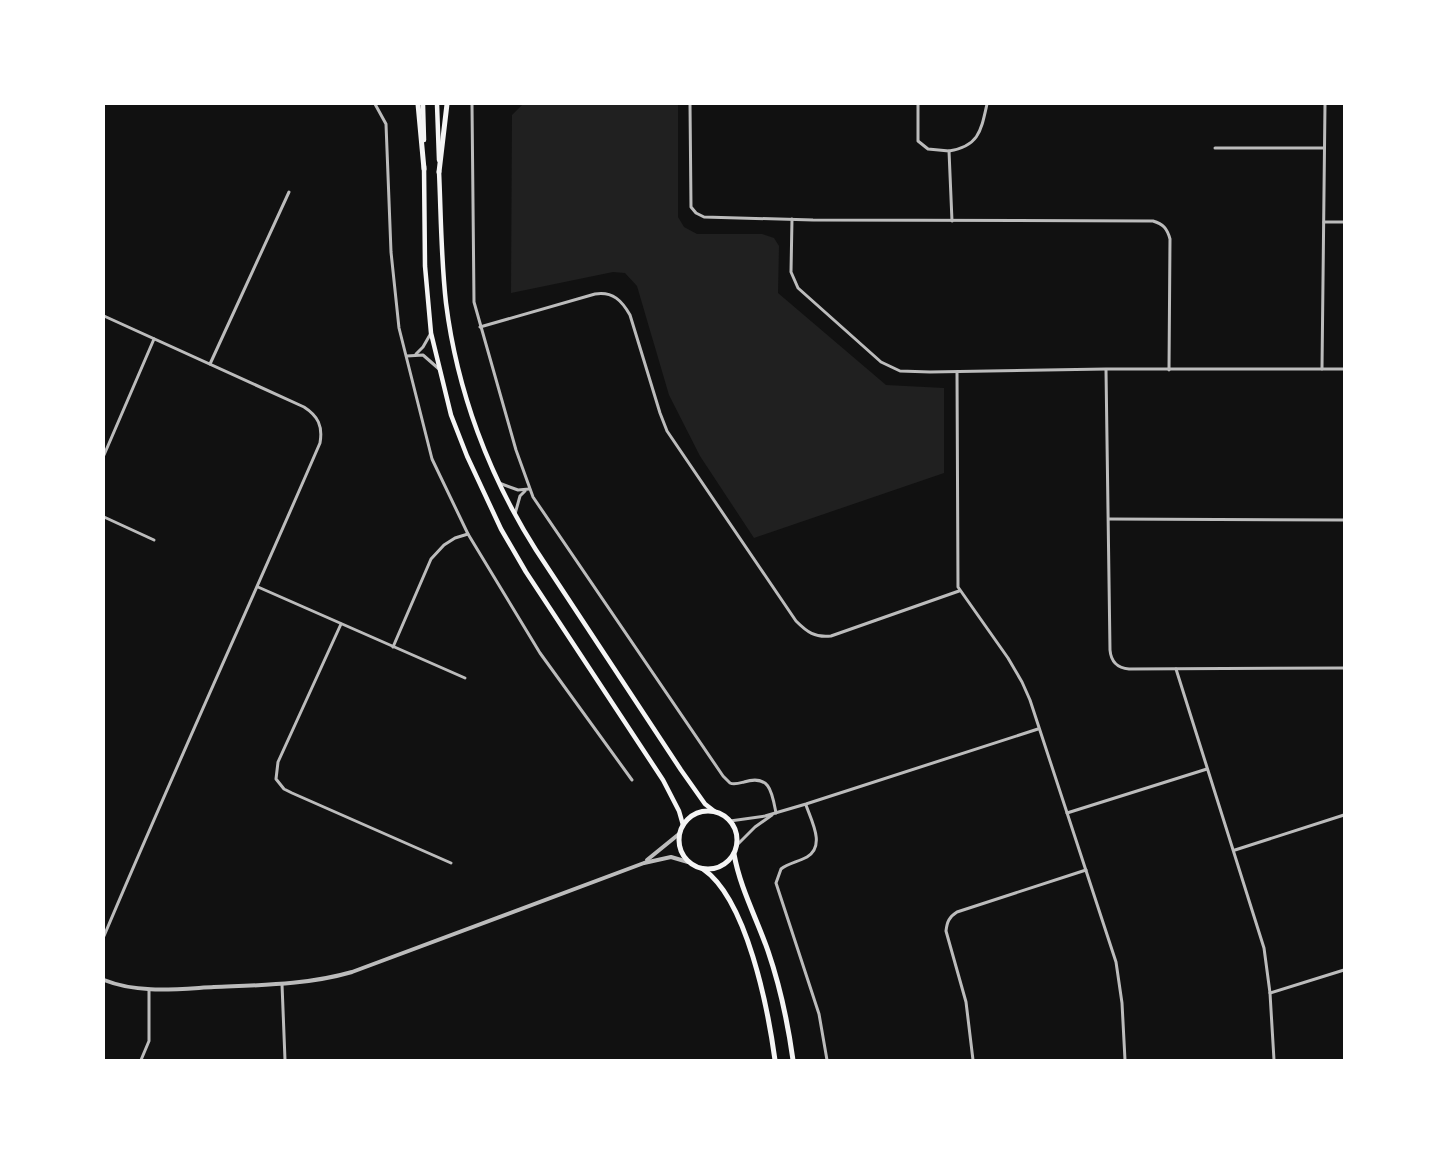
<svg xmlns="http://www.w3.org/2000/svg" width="1448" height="1164" font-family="Signika,sans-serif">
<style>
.green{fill:#202020}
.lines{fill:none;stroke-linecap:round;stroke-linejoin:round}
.minor{stroke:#bcbcbc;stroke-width:3}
.tertiary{stroke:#bcbcbc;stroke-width:4}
.secondary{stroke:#f5f5f5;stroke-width:4.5}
.primary{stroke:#f5f5f5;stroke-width:5}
</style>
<rect width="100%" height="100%" fill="#111"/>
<!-- green -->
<path class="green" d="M523,104H678V217L684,227L697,234H762L774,238L779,246L778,293L886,385L944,388V473L754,538L700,456L669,395L637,286L625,273L613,272L511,293L512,115Z"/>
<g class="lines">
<!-- minor -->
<g class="minor">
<path d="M375,104L386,124L391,252L399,328L432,459L468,534L540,653L632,780"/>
<path d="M472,104L474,302L516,450L533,497L723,776C724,777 729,782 730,783C734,785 740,783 744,782C770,774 772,792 776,813"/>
<path d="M690,104L691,207L696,213L704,217L813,220L1153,221C1163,224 1167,228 1170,239L1169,370"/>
<path d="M918,104V141L928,149L949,151L952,221"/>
<path d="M1215,148H1324"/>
<path d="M949,151C979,146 981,131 987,104"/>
<path d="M792,219L791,272L798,288L881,362L900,371L930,372L1106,369H1344"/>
<path d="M1324,222H1344"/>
<path d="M104,316L304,407C318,416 323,426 320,443C249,607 174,770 104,936"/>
<path d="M480,327L595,294C613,291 622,301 630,315L660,413L667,431L796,621C807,632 815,638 831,636L959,591"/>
<path d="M416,354L423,347L431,333"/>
<path d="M407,356L423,355L439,369"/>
<path d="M210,364L289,192"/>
<path d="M1322,369L1325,104"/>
<path d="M1106,370L1110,650C1111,662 1117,668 1129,669L1344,668"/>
<path d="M957,372L958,587L1008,658L1022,682L1030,700L1116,962L1122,1003L1125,1060"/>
<path d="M104,455L154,339"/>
<path d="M499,483L518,490L529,489"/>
<path d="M515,514L520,496L525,491"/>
<path d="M104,517L154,540"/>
<path d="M1109,519L1344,520"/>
<path d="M258,587L465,678"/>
<path d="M341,624L278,762L276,779L284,789L292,793L451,863"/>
<path d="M393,647L431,559L444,545L455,538L468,534"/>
<path d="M1176,669L1264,948L1270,993L1274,1060"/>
<path d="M806,805C811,820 826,846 807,857C798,862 788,863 781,869L776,883L819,1014L827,1060"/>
<path d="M1067,813L1207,769"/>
<path d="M730,821L765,816L806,804L1038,729"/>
<path d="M737,845L755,827L772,815"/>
<path d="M1235,850L1344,815"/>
<path d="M282,984L285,1060"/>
<path d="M1270,993L1344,970"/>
<path d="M141,1060L149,1041V990"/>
<path d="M973,1060L966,1002L946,931C947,922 949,917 957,912L1086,870"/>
</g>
<!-- tertiary -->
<g class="tertiary">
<path d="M647,860L679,834"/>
<path d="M104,980C139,994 177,989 214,987C261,985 307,985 352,972L644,863L671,857L688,862"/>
</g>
<!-- secondary -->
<g class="secondary">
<path d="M423,104L424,140"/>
<path d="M437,104L439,160"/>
<path d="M424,166L425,266L431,333L451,415L467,456L501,529L526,572L663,780L679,811L683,825"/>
<path d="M439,171C441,215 441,259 446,303C457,391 489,476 536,550L681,770L705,804L714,811"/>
</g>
<!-- primary -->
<g class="primary">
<path d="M418,104L424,169"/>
<path d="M439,172L447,104"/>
<circle cx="708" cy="840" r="29"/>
<path d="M734,854C740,888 757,919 768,951C780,986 788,1024 793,1060"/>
<path d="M703,869C747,899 768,1009 775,1060"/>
</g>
</g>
<!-- border -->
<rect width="1448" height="1164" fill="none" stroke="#ffffff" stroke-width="210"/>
</svg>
